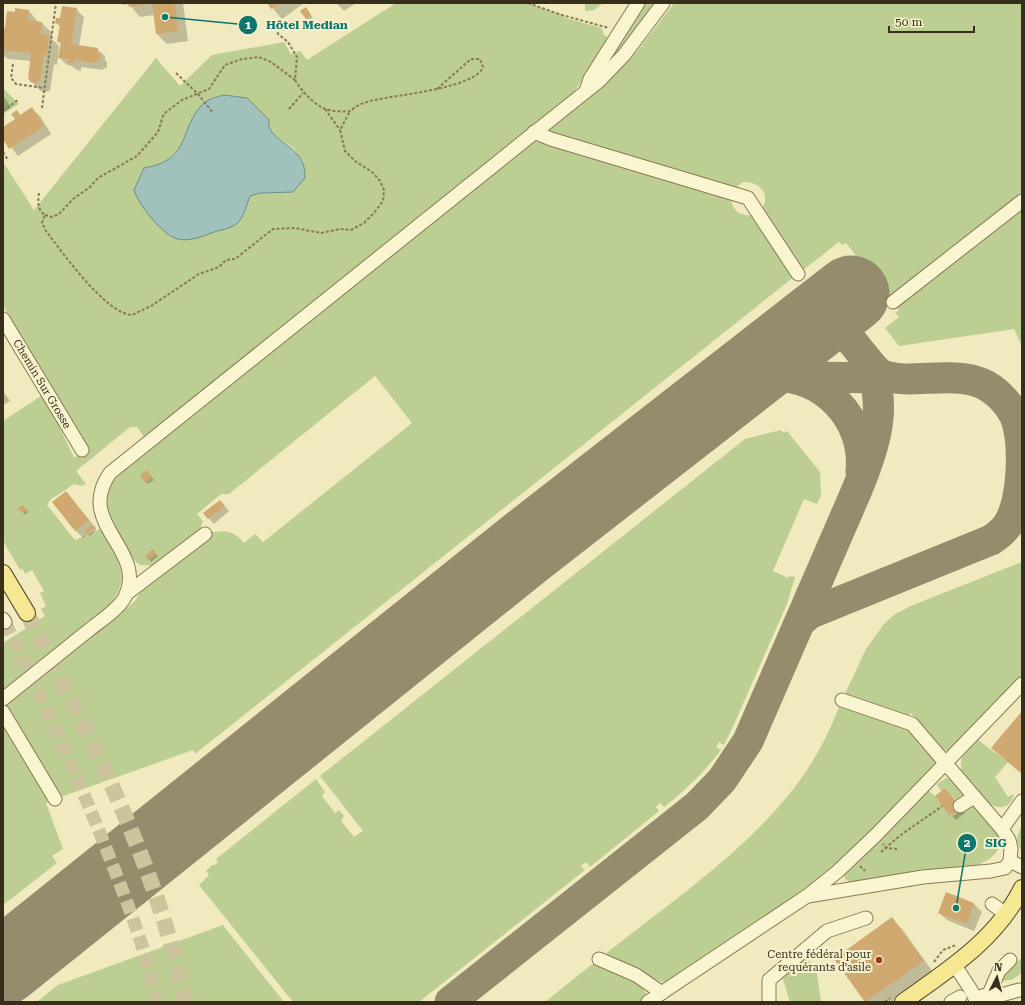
<svg xmlns="http://www.w3.org/2000/svg" width="1025" height="1005" font-family="'Roboto Serif',serif">
<style>
.green{fill:#bcce91;fill-rule:evenodd}
.water{fill:#a1c1bd;stroke:#688f8c}
.shadow{fill:#0003}
.lines{fill:none;stroke-linecap:round;stroke-linejoin:round}
.taxiway{stroke:#948c6c;stroke-width:31}
.runway{stroke:#948c6c;stroke-width:77}
.building{fill:#d0a971}
.minor-tunnel{stroke:#cbc49d;stroke-width:13;stroke-dasharray:13 6;stroke-linecap:butt}
.major-tunnel{stroke:#cbc49d;stroke-width:16;stroke-dasharray:16 8;stroke-linecap:butt}
.minor-casing{stroke:#897a56;stroke-width:15}
.major-casing{stroke:#56462b;stroke-width:18}
.path{stroke:#897a56;stroke-width:2;stroke-dasharray:3 2;stroke-linecap:butt}
.minor{stroke:#faf5d1;stroke-width:13}
.major{stroke:#f6e892;stroke-width:16}
.poi-dot{fill:#9b3723;stroke:#f7f2cd;stroke-width:1.5}
.labels{text-anchor:middle;dominant-baseline:central;stroke-width:4;stroke-linejoin:round;paint-order:stroke}
.street-label{font-size:11px;fill:#372e1b;stroke:#f7f2cd}
.poi-label{font-size:11px;fill:#372e1b;stroke:#f7f2cd;text-anchor:end}
.leader{fill:none;stroke:#0f766e;stroke-width:1.5}
.callout-dot{fill:#0f766e;stroke:#f7f2cd;stroke-width:1.5}
.mark-label{font-size:12px;text-anchor:middle;font-weight:bold;fill:#fff}
.callout-label{font-size:12px;text-anchor:middle;font-weight:bold;fill:#0f766e;stroke:#f7f2cd;stroke-width:4;stroke-linejoin:round;paint-order:stroke}
</style>
<rect width="100%" height="100%" fill="#f0eabe"/>
<!-- green -->
<g class="green">
<path d="M396,3H528L562,15L566,18L602,28L604,35L610,39L574,92L529,131L144,437L137,427H130L76,471L86,484L81,486L74,484L50,500L47,505L75,540C84,537 93,531 101,529C119,560 134,579 106,609L3,692V643L45,616L41,609L46,606L40,593L44,591L32,570L25,574L23,569L20,570L3,541V421L44,394L74,458L87,448L52,392L3,305V162L34,210L156,58L180,86L212,55L284,42L291,54L300,51L307,60ZM224,95L247,98L269,120C266,137 284,139 294,149C297,153 300,158 303,162L281,193H260L250,196L248,201L144,169C149,168 156,167 160,165C182,153 198,119 212,98Z"/>
<path d="M585,3H603L594,10L585,11Z"/>
<path d="M642,3H658L616,55L614,54Z"/>
<path d="M674,3H1022V346L1014,329L899,346L885,328L899,317L895,313L899,310L846,243L842,245L839,242L802,271L760,211C773,196 760,181 743,182L734,189L548,135L549,130L614,76L638,50Z"/>
<path d="M3,88L19,104L3,114Z"/>
<path d="M535,141L731,196C731,210 740,217 753,215L795,276L195,754L193,750L58,798L6,709V705L104,627L135,601L143,587L212,532C227,531 233,530 244,543L255,534L263,542L412,423L375,376L229,494H221L197,514L203,521L201,526L202,531L157,566L140,565L135,561C122,541 96,510 111,485C118,471 136,461 148,451Z"/>
<path d="M781,430L783,433L787,431L820,472L821,496L817,504L804,499L773,571L788,578L789,576L795,577L787,604L732,729L724,745L719,742L716,747L721,750C704,772 686,790 664,807L660,803L656,807L659,811L590,867L586,862L581,866L585,870L419,1002H293L199,885L209,875L206,871L212,865H215L218,862L216,859L316,779L325,792L322,796L335,813L339,810L344,816L341,821L354,837L363,831L320,776L745,439Z"/>
<path d="M1022,562V676L950,749V751L941,750L911,713L907,717L844,696L866,649L884,624L895,614L913,605Z"/>
<path d="M841,702L905,724L935,758L936,765L933,766C897,804 861,844 819,877C770,916 716,948 664,983L603,956C673,900 764,840 812,762C824,743 833,723 841,702Z"/>
<path d="M3,722L50,801L46,803L63,849L52,856L57,863L3,905Z"/>
<path d="M978,740L1008,762L995,777L1008,797L1013,794L1014,795C1003,827 968,788 962,772C960,767 961,762 962,757Z"/>
<path d="M946,778L953,779L968,795L959,803L945,788L941,791L937,784Z"/>
<path d="M928,790L935,796L952,817L963,808L977,803C983,812 993,821 998,830C1008,850 987,863 971,867L852,883L846,880L843,874Z"/>
<path d="M1022,825V851C1014,842 1017,835 1022,825Z"/>
<path d="M223,925L284,1002H37L58,985Z"/>
<path d="M805,958L816,967L821,1002H790L782,976Z"/>
<path d="M1022,958V973L1011,980L1000,981L1007,970Z"/>
<path d="M595,962L635,978L647,995L646,998L639,1002H545Z"/>
</g>
<!-- water -->
<path class="water" d="M224,95L247,98L269,120C265,143 307,143 305,178L293,192L260,193L250,196C246,206 244,219 235,225C229,229 220,230 214,232C203,236 190,242 178,239C163,236 138,204 134,190L144,168C193,160 178,127 204,103C210,98 217,97 224,95Z"/>
<!-- shadow -->
<g class="shadow">
<path d="M121,3H183L188,41L167,44L157,34L154,15L140,17L129,4L123,5Z"/>
<path d="M268,3H304L282,19Z"/>
<path d="M336,3H356L344,11Z"/>
<path d="M76,9L84,17L79,46L97,49L105,56V60L107,62V68H104L103,70L81,67V71L77,70L72,66L67,65L58,56L57,65L54,64L50,91L42,92L31,81V61L8,59L3,55V29L5,30L16,13L29,11L39,23H42L52,33V39L59,46L58,55H60L61,44L58,42L61,27L56,23Z"/>
<path d="M308,11L313,18L308,20L306,18Z"/>
<path d="M3,95L11,107L6,111L3,109Z"/>
<path d="M32,109L40,116L51,134L18,156L3,137V128Z"/>
<path d="M3,391L10,401L3,405Z"/>
<path d="M149,474L154,480L148,484L146,482Z"/>
<path d="M66,493L96,528V530L90,536L88,534L83,538L75,530Z"/>
<path d="M225,506L229,511L214,524L204,513Z"/>
<path d="M25,508L28,512L25,515L23,512Z"/>
<path d="M155,553L158,556L151,562L146,556Z"/>
<path d="M950,794L965,813L956,820L951,815Z"/>
<path d="M946,894L974,904L982,912L974,931L947,920L939,913Z"/>
<path d="M892,919L902,929L933,972L891,1002H867L835,960Z"/>
</g>
<g class="lines">
<!-- taxiway -->
<g class="taxiway">
<path d="M799,377L892,378"/>
<path d="M726,391C740,384 755,376 772,376C824,375 866,419 861,471"/>
<path d="M801,621L809,614L991,540C999,535 1006,529 1010,521C1023,496 1025,442 1015,416C1008,402 995,389 981,383C951,370 901,387 879,373C873,368 868,361 863,355"/>
<path d="M450,1002L697,806L722,780L748,741L856,492C874,449 892,400 864,357C853,341 839,327 827,312"/>
</g>
<!-- runway -->
<path class="runway" d="M3,967L524,549L851,294"/>
</g>
<!-- building -->
<g class="building">
<path d="M128,3H145V5L129,7Z"/>
<path d="M152,3H175L178,31L156,34Z"/>
<path d="M267,3H280L271,9Z"/>
<path d="M62,6L77,8L71,44L98,48L97,53L100,54L99,61L96,60V63L74,60L73,64L68,63L69,59L58,58L61,42H57L60,24L55,23L56,18H60Z"/>
<path d="M306,7L311,15L306,19L300,11Z"/>
<path d="M15,8L29,10L28,20L42,22L41,34L49,35L47,55L44,54L40,81H37V83L30,82V80L28,79L31,53L3,50V28H5L7,11L15,12Z"/>
<path d="M32,107L44,126L9,149L3,139V127L15,119L11,114L17,110L20,115Z"/>
<path d="M147,470L152,478L145,483L140,475Z"/>
<path d="M66,491L89,520L75,531L52,502Z"/>
<path d="M220,500L225,506L208,519L203,513Z"/>
<path d="M23,505L27,510L22,513L18,508Z"/>
<path d="M92,525L95,528L87,534L84,531Z"/>
<path d="M153,549L157,554L148,560L145,556Z"/>
<path d="M1022,711V774L991,748Z"/>
<path d="M945,788L961,807L950,816L935,796Z"/>
<path d="M946,892L974,903L967,924L938,913Z"/>
<path d="M892,917L924,961L865,1002L834,959Z"/>
</g>
<g class="lines">
<!-- minor-tunnel -->
<path class="minor-tunnel" d="M5,622C43,701 79,779 111,861C129,907 147,953 157,1002"/>
<!-- major-tunnel -->
<path class="major-tunnel" d="M27,613C90,738 157,863 185,1002"/>
<!-- minor casing -->
<g class="minor-casing">
<g id="minor">
<path d="M586,91L590,79L638,3"/>
<path d="M534,132L551,139L748,198L798,274"/>
<path d="M893,302L1022,201"/>
<path d="M3,319L82,450"/>
<path d="M126,594L205,534"/>
<path d="M3,619L5,622"/>
<path d="M3,699C32,676 60,653 89,630C100,621 118,610 125,597C148,548 74,525 110,473L599,81L624,55L663,3"/>
<path d="M842,700L912,724L1002,829L1009,840L1011,849L1010,861L1022,867"/>
<path d="M3,712L55,799"/>
<path d="M960,806L974,797"/>
<path d="M1002,829L1022,801"/>
<path d="M808,896L923,877L991,871L1005,868L1010,861"/>
<path d="M992,904L1006,914"/>
<path d="M599,959L636,975L662,993"/>
<path d="M954,964L971,990L977,1002"/>
<path d="M994,997L1019,990"/>
<path d="M976,998L989,994L999,971L1010,960"/>
<path d="M648,1002L807,896L837,872L875,836L1022,684"/>
<path d="M769,1002V980L827,931L866,918"/>
<path d="M951,1002L960,997"/>
</g>
</g>
<!-- major casing -->
<g class="major-casing">
<g id="major">
<path d="M3,573L27,613"/>
<path d="M903,1002C948,970 997,939 1022,888"/>
</g>
</g>
<!-- path -->
<g class="path">
<path d="M528,3L562,15L609,28"/>
<path d="M13,64L11,78L16,84L44,88"/>
<path d="M176,73L198,94L213,113"/>
<path d="M295,80C302,91 312,103 325,109C330,111 344,112 350,111C352,110 355,107 357,106C363,103 369,101 375,100C396,95 476,88 483,67L480,59H471L437,89"/>
<path d="M42,108L56,3"/>
<path d="M289,109L303,93"/>
<path d="M325,109L340,130"/>
<path d="M3,111L19,99"/>
<path d="M3,152L8,160"/>
<path d="M39,193C38,201 37,210 45,215L42,223L46,231C62,252 106,314 132,315L151,306L199,274L219,267L226,260L235,259L273,229L295,228L321,233L340,229L351,230L364,223L374,213L383,201L384,190L380,181L372,172L355,161L345,151L340,130L350,111"/>
<path d="M45,215L52,217L59,214L73,199L90,187L98,178L137,156L158,132L163,116L166,112L182,100L209,89L225,65L242,59L259,57L271,62L295,80L297,57L288,42L278,34L276,24"/>
<path d="M897,849L886,848C903,831 924,820 942,806"/>
<path d="M881,852L886,848L883,844"/>
<path d="M860,866L865,871"/>
<path d="M934,962L943,950L956,945"/>
<path d="M885,1002L890,998"/>
</g>
<!-- minor -->
<use href="#minor" class="minor"/>
<!-- major -->
<use href="#major" class="major"/>
</g>
<!-- markers -->
<circle class="poi-dot" cx="879" cy="960" r="4"/>
<g class="labels">
<!-- street labels -->
<g class="street-label">
<text transform="translate(42 384) rotate(59)">Chemin Sur Grosse</text>
</g>
<!-- poi labels -->
<g class="poi-label">
<text x="871" y="954">Centre fédéral pour<tspan x="871" dy="13">requérants d’asile</tspan></text>
</g>
</g>
<!-- callouts -->
<path class="leader" d="M165 17L248 25M956 908L967 843"/>
<g class="callout-dot">
<circle cx="165" cy="17" r="4"/>
<circle cx="956" cy="908" r="4"/>
<circle cx="248" cy="25" r="10"/>
<circle cx="967" cy="843" r="10"/>
</g>
<g class="mark-label">
<text x="248" y="29">1</text>
<text x="967" y="847">2</text>
</g>
<g class="callout-label">
<text x="307" y="29">Hôtel Median</text>
<text x="996" y="847">SIG</text>
</g>
<!-- border -->
<rect width="1025" height="1005" fill="none" stroke="#372e1b" stroke-width="8"/>
<!-- north arrow -->
<g transform="translate(997 977) rotate(6)" stroke="#f7f2cd" stroke-width="3" paint-order="stroke">
<path d="M0-3L7 15L0 10L-7 15Z" fill="#372e1b"/>
<text y="-6" font-size="11" font-weight="bold" text-anchor="middle" fill="#372e1b">N</text>
</g>
<!-- scale -->
<path d="M889 26v6h85v-6" fill="none" stroke="#372e1b" stroke-width="2"/>
<text x="895" y="26" font-size="12" fill="#372e1b" stroke="#f7f2cd" stroke-width="3" paint-order="stroke">50 m</text>
</svg>
